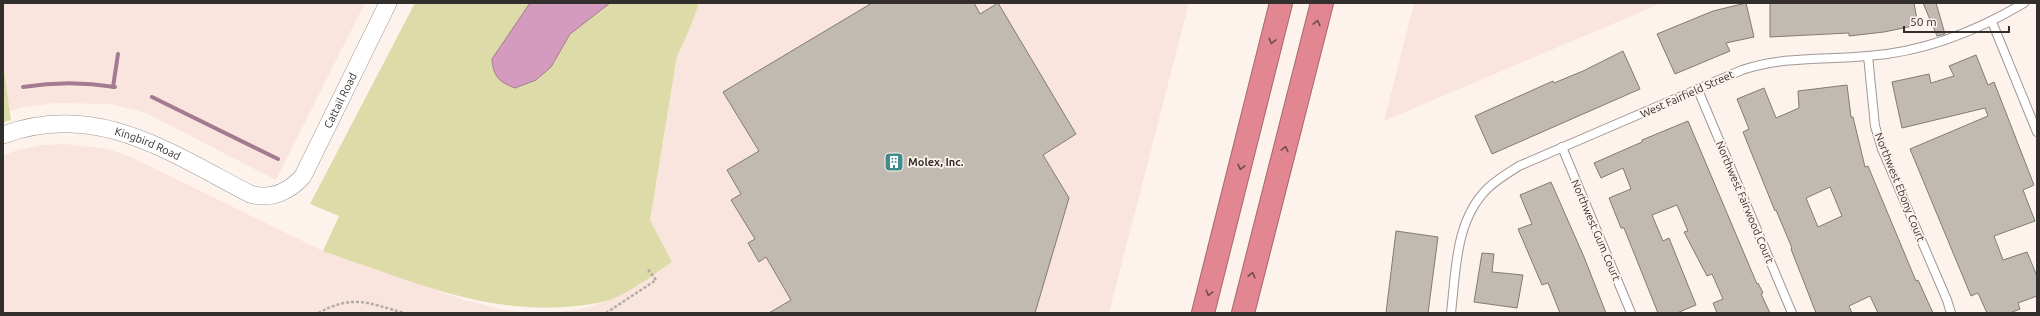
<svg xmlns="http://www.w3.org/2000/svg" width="2040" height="316" font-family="Ubuntu,sans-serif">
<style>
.built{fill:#f9e5dd}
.green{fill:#dddba7}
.water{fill:#d49bbe;stroke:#a37a92}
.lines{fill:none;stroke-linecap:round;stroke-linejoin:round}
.stream{stroke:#a37a92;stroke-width:4}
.building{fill:#c1bab2;stroke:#817b73;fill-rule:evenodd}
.lane-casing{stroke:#a19692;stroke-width:10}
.street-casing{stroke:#a19692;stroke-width:18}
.highway-casing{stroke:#a4686e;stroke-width:24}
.path{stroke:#b3aaa6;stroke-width:2.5;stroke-dasharray:3 2;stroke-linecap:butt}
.lane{stroke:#fff;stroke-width:8}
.street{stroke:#fff;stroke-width:17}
.highway{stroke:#e28792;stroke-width:22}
.oneway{stroke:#704d50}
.labels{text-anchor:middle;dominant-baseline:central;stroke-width:3.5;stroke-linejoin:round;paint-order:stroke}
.street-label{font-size:11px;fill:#322e2c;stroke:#fef2ed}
.poi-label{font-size:11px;font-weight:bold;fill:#322e2c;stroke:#fef2ed;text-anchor:start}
</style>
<rect width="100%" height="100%" fill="#fef2ed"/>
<!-- built -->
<g class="built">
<path d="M3,3H365L276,180L146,113L110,104L54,103L21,108L3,113Z"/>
<path d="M686,3H1189L1109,313H542L577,310L607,301L672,262L650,220Z"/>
<path d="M1414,3H1662L1384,121Z"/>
<path d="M65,144L108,149L131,157L323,251L464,300L510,311L535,313H3V156L17,150L42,145Z"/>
</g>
<!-- green -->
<g class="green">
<path d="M415,3H699L689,30L677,56L650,220L672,262C651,276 630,293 607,301C542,316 477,304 415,283C384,272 353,262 323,251L339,216L310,204Z"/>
<path d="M3,64L11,120L3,122Z"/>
</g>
<!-- water -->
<path class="water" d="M530,3H610L570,34L551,67L536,80L515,88C499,82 493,76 492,59Z"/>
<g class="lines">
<!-- stream -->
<g class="stream">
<path d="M23,87C54,82 84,82 115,87"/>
<path d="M113,87L118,54"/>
<path d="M152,97L278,159"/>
</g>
</g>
<!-- building -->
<g class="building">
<path d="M872,3H974L980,14L998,3L1076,134L1043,155L1069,198L1035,313H769L791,300L766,257L759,262L748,243L755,239L731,200L741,194L727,170L759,151L723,92Z"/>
<path d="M1746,3L1754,37L1726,43L1730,51L1675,74L1657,34L1713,11Z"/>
<path d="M1770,3H1914L1918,25L1884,32L1849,36V33L1770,37Z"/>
<path d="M1923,3H1936L1945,34L1937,36Z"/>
<path d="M1623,51L1640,89L1492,154L1475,116L1553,81L1554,83L1583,71Z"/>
<path d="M1976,55L1988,85L1994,82L2034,185L2023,190L2035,221L1994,236L2003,260L2027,252L2037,276V296L2018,303L2020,309L2010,313H1987L1978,293L1971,296L1910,149L1988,116L1985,108L1902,128L1892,82L1929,74L1931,83L1954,76L1949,66Z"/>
<path d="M1847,85L1851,117H1853L1865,167L1868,166L1916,281L1918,280L1933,313H1878L1870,296L1849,306L1852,313H1816L1791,249L1792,248L1776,210L1775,211L1743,132L1749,129L1737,99L1764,88L1776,118L1799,108L1798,91ZM1830,187L1842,216L1818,227L1806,198Z"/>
<path d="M1688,121L1757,284L1758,283L1763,293L1761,294L1770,313H1717L1713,303L1723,299L1712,274L1707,276L1684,232L1688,231L1677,205L1652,215L1663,241L1669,238L1696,305L1677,313H1658L1624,228H1621L1609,198L1631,189L1623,168L1601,178L1594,163L1642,142V140Z"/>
<path d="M1551,182L1584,257L1606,313H1560L1548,283L1542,285L1518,229L1532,224L1520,195Z"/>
<path d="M1396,231L1438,237L1428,313H1386Z"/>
<path d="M1482,253L1494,254L1492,272L1523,275L1517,308L1474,302Z"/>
</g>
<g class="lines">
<!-- lane casing -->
<g class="lane-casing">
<g id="lane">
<path d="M1992,22L2037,132"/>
<path d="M1868,56L1875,126L1882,149L1947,300L1951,313"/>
<path d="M1698,90L1792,313"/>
<path d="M1562,147L1631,313"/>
<path d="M1451,313C1456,271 1455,221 1487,189C1496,180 1508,173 1519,166L1742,70C1783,56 1825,60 1868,56C1923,52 1977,31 2024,3"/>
</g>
</g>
<!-- street casing -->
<g class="street-casing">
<g id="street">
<path id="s1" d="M3,135C96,100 171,153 250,194C271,200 289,192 303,176L388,3"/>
</g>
</g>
<!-- highway casing -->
<g class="highway-casing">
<g id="highway">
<path d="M1203,313L1281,3"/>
<path d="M1243,313L1322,3"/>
</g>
</g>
<!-- path -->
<g class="path">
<path d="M318,313C354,294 368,303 404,313"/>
<path d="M606,313L656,280L647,268"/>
</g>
<!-- lane -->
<use href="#lane" class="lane"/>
<!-- street -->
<use href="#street" class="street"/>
<!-- highway -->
<use href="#highway" class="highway"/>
</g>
<!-- one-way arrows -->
<defs><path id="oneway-chevron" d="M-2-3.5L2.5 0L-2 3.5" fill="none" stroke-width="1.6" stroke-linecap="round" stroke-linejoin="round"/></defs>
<g class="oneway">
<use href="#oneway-chevron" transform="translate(1317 23) rotate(-76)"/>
<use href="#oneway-chevron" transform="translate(1272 41) rotate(104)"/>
<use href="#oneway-chevron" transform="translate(1285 149) rotate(-76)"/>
<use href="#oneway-chevron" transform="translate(1241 167) rotate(104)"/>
<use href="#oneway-chevron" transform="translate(1252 275) rotate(-76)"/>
<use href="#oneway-chevron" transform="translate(1209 293) rotate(105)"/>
</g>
<!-- icons -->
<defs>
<g id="building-square" transform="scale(1)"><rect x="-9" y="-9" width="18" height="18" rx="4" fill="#428b8d" stroke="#fef2ed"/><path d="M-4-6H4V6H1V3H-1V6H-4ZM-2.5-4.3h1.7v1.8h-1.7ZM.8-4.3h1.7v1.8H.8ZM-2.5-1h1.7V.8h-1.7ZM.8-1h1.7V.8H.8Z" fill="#fff"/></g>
</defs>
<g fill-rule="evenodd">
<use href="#building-square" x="894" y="162"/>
</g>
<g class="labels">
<!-- street labels -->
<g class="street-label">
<text transform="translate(1687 94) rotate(-24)">West Fairfield Street</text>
<text stroke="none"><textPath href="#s1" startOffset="407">Cattail Road</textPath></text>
<text stroke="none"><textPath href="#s1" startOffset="149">Kingbird Road</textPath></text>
<text transform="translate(1900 187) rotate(68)">Northwest Ebony Court</text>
<text transform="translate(1745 202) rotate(67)">Northwest Fairwood Court</text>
<text transform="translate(1596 230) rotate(67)">Northwest Gum Court</text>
</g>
<!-- poi labels -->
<g class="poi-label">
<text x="908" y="162">Molex, Inc.</text>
</g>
</g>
<!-- border -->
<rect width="2040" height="316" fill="none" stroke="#322e2c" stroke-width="8"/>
<!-- scale -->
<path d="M1904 26v6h105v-6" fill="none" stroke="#322e2c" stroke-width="2"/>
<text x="1910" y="26" font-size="12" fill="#322e2c" stroke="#fef2ed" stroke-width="3" paint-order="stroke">50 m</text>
</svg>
